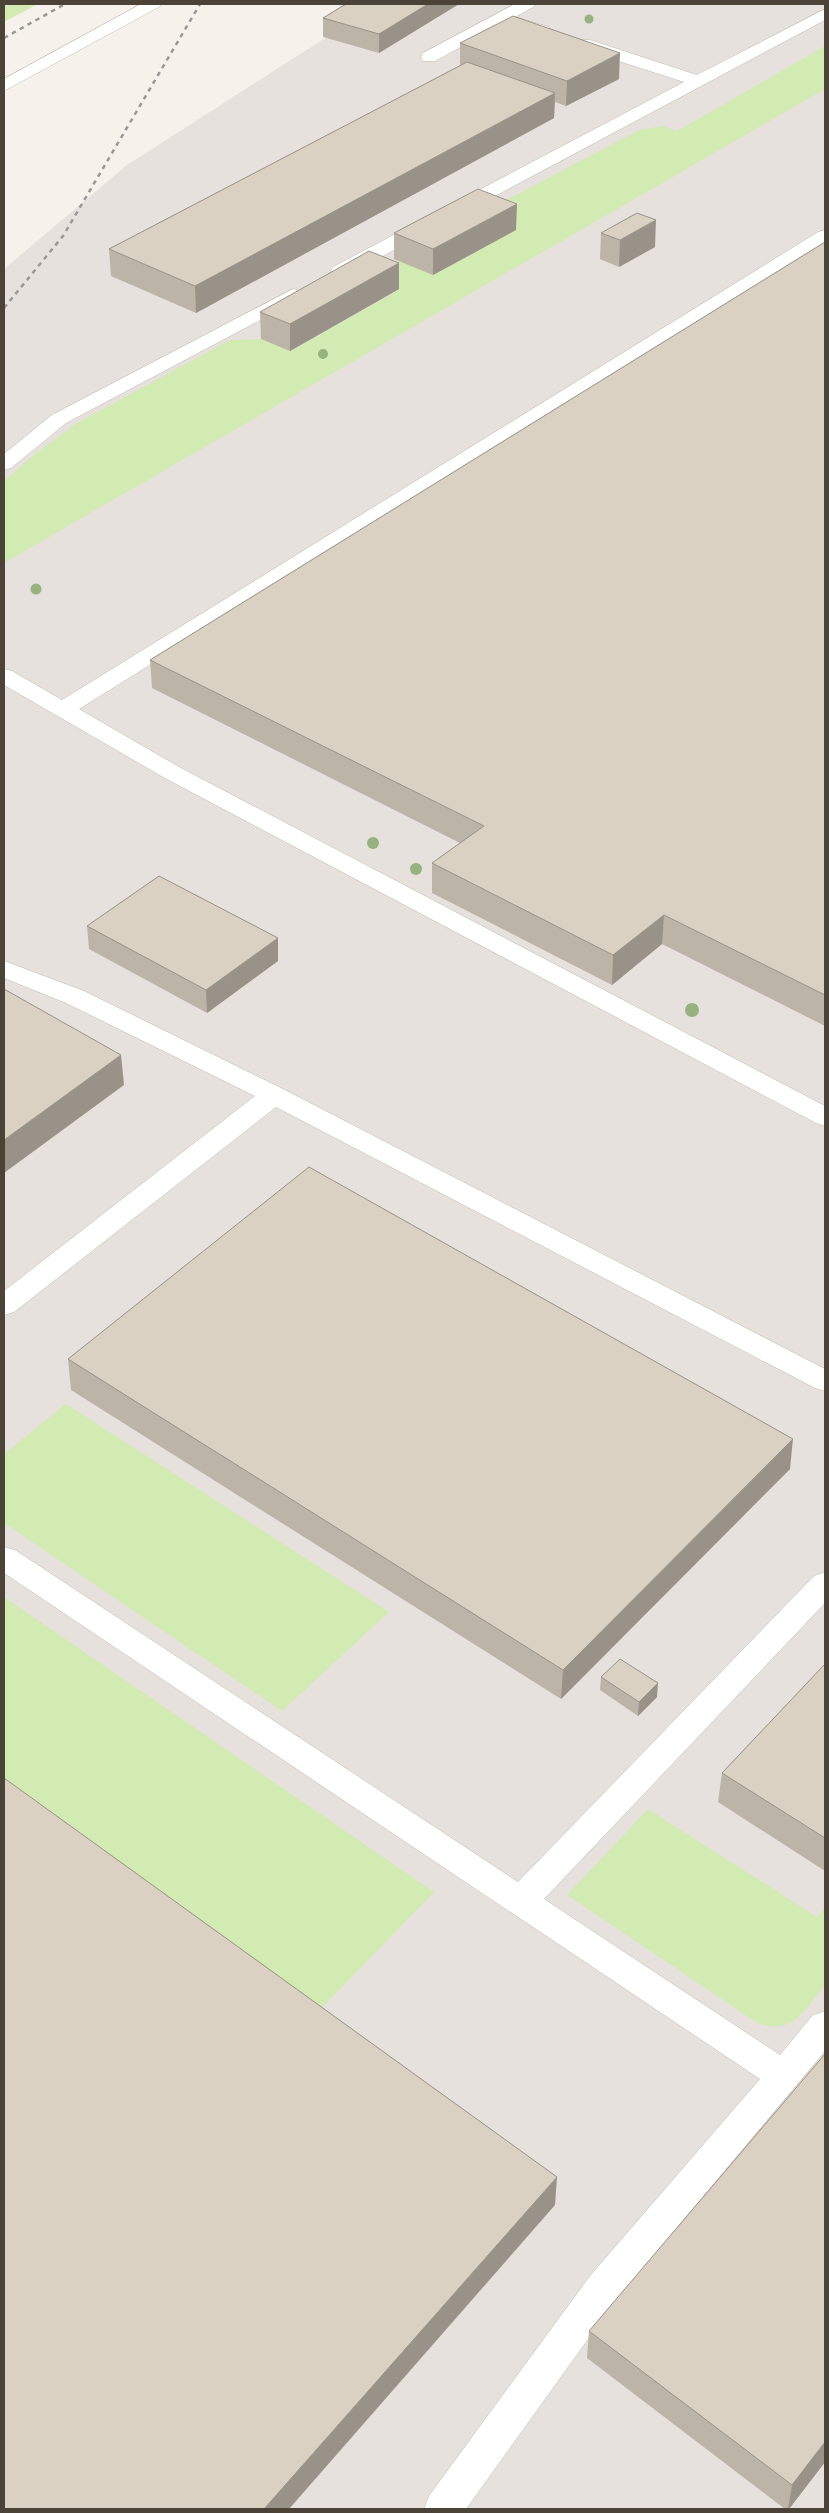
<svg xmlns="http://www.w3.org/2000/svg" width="829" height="2513" font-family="'Fira Sans Condensed',sans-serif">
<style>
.industrial{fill:#e6e1dc}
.green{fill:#d1ebb2}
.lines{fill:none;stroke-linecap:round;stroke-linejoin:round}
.service-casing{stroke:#c2baac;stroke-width:1}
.service{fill:#fff;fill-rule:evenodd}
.rail{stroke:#999;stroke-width:2.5;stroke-dasharray:4.5 4.5;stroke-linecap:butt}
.tree{fill:#96b37f}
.wall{fill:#bcb4a7}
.shaded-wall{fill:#999288}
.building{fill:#dbd1c2;stroke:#999288}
</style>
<rect width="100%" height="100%" fill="#f6f2eb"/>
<!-- industrial -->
<path class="industrial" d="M378,4H825V2509H4V269L127,165Z"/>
<!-- green -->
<g class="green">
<path d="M4,4H38L4,22Z"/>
<path d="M825,46V89L4,563V481L36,453L77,423L230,340L261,339L291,351L398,290L369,278L478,215L639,130L663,126L677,131Z"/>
<path d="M66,1404L389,1612L282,1711L4,1523V1454Z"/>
<path d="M4,1597L434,1892L318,2012L4,1785Z"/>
<path d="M648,1809L817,1917L825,1908V1985C803,2011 795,2035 757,2023L567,1895Z"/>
</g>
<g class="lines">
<!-- service casing -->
<g class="service-casing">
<g id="service">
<path d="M141,4H161L159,7L4,91V79Z"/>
<path d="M515,4H535L533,7L515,17L549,27L551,31L549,35L543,36L503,24L435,61H423L421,57L423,53Z"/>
<path d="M825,9V20L347,275H333L331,271L333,267L684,82L578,48L576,44L578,40H590L697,75Z"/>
<path d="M825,230V244L79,709L179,767L825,1106V1126L816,1123L163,777L4,685V669L12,671L62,700L818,232Z"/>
<path d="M293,289L300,291L302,295L300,299L66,423L11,468L4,470V454L52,415Z"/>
<path d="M4,961L84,991L283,1089L825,1369V1391L815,1388L276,1107L14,1312L4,1315V1291L255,1096L66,1003L4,978Z"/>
<path d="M4,1547L15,1550L518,1882L814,1576L825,1572V1603L544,1899L780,2055L813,2015L825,2011V2051L616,2300L466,2509H424L429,2496L590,2276L760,2079L4,1573Z"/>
</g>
</g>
<!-- service -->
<use href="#service" class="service"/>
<!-- rail -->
<g class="rail">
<path d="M4,38L65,4"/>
<path d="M4,308L63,236L200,4"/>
</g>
</g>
<!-- trees -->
<g class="tree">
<circle cx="589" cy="19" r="4.5"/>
<circle cx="323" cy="354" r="5"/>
<circle cx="36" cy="589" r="5.5"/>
<circle cx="373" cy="843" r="6"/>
<circle cx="416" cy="869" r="6"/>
<circle cx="692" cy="1010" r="7"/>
</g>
<!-- wall -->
<g class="wall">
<path d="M346,4H459L379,53L323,37V18Z"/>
<path d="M460,43L619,79L566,106L555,102L554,118L196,313L111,276L109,249L460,66Z"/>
<path d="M516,230L433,275L394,259V233Z"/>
<path d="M601,233L655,247L619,267L600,259Z"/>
<path d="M825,242V1026L662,944L612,985L432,893V863L460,843L152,688L150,660Z"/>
<path d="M399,289L290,351L261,339L260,312Z"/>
<path d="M87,926L278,961L207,1013L89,949Z"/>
<path d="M68,1359L790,1469L561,1699L71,1390Z"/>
<path d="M825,1664V1871L718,1802L722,1773Z"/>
<path d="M601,1677L657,1697L638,1716L600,1690Z"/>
<path d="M589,2331L825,2462L789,2509H785L587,2358Z"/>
</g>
<!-- shaded-wall -->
<g class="shaded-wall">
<path d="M428,4H459L379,53V34Z"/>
<path d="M620,53L619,79L566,106L567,81Z"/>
<path d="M555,93L554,118L196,313L195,286Z"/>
<path d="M517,204L516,230L433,275V249Z"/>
<path d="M656,220L655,247L619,267L620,240Z"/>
<path d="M399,263V289L290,351V324Z"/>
<path d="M664,915L662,944L612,985L613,955Z"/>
<path d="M278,938V961L207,1013L206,990Z"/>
<path d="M121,1055L124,1085L4,1173V1140Z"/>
<path d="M793,1439L790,1469L561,1699L563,1670Z"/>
<path d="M658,1683L657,1697L638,1716L639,1702Z"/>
<path d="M557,2177L555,2205L289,2509H264Z"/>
<path d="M825,2442V2462L789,2509H788L792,2485Z"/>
</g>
<!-- building -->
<g class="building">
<path d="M346,4H428L379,34L323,18Z"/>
<path d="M513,16L620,53L567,81L460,43Z"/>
<path d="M467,62L555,93L195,286L109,249Z"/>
<path d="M478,189L517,204L433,249L394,233Z"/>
<path d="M637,213L656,220L620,240L601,233Z"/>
<path d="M825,242V995L664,915L613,955L432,863L484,826L150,660Z"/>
<path d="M369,251L399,263L290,324L260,312Z"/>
<path d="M159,876L278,938L206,990L87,926Z"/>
<path d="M4,989L121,1055L4,1140Z"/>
<path d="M309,1167L793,1439L563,1670L68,1359Z"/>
<path d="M620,1659L658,1683L639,1702L601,1677Z"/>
<path d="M825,1664V1838L722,1773Z"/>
<path d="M4,1778L557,2177L264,2509H4Z"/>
<path d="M825,2054V2442L792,2485L589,2331Z"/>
</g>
<!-- border -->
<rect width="829" height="2513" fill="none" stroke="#4b4338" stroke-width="10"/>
</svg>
